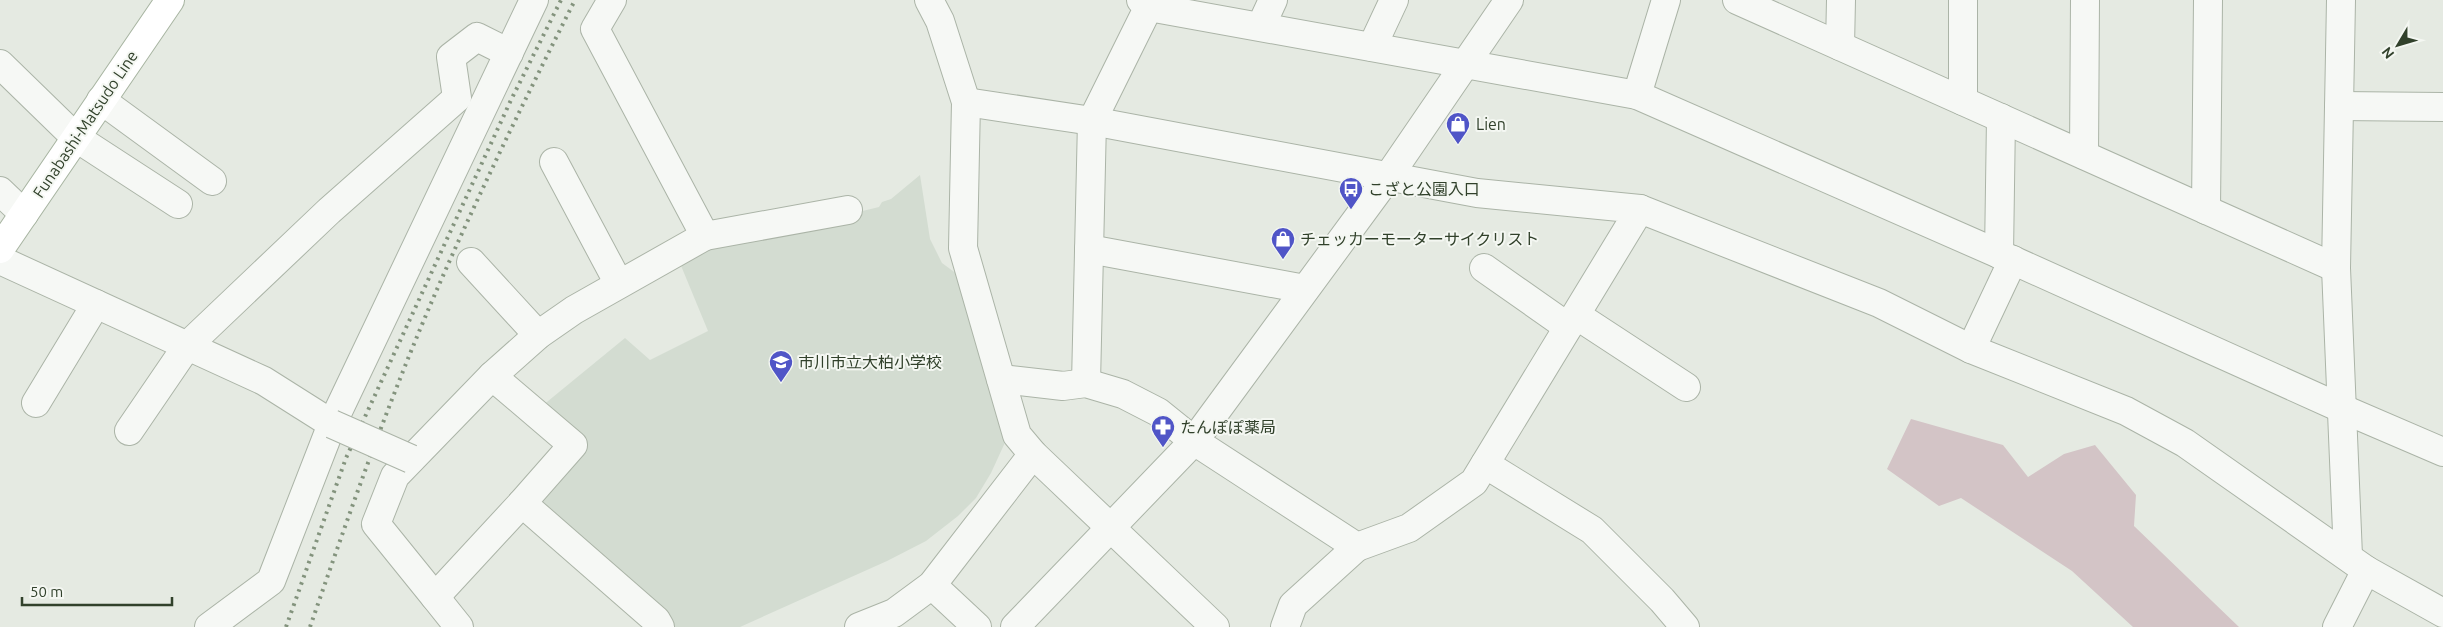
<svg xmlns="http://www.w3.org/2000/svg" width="2443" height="627" font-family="Ubuntu,'Noto Sans JP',sans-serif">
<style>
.built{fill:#d3dcd1}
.green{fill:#d3c4c6}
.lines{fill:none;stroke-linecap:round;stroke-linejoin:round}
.minor-casing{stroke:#abb4a7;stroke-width:30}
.major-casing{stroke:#a8b5a2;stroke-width:30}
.minor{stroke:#f6f8f5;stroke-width:28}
.major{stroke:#fff;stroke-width:28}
.rail{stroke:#83937d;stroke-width:4;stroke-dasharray:2.5 5;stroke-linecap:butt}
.minor-bridge-casing{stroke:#abb4a7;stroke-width:30;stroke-linecap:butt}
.minor-bridge{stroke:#f6f8f5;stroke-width:28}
.labels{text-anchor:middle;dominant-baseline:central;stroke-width:4;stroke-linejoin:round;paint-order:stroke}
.street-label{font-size:16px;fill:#31412b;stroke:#f4f7f2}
.poi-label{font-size:16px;fill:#31412b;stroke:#f4f7f2;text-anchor:start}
</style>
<rect width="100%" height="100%" fill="#e5eae2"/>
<!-- built -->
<path class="built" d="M920,175L930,239L942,263L961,277L1008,436L991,473L976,498L958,516L926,541L887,561L740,627H667L532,504L587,444L542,406L625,338L650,360L708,331L677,256L879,207L882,202L891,199Z"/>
<!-- green -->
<path class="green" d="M1911,419L2003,445L2028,477L2064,454L2095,445L2136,495L2134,526L2239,627H2133L2072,571L1961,498L1939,506L1887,469Z"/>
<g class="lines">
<!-- minor casing -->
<g class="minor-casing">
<g id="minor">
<path d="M612,0L595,29L705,236L574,310L538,335L492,376L395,476L376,524L435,597L522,503L656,620L660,627"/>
<path d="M929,0L940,21L966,102L963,248L1017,435L1033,454L1215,627"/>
<path d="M1141,0L1149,7L1637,95L1999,254L2343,409L2443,452"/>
<path d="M1737,0L2336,268"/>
<path d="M1963,0V101"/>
<path d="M2341,0L2336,268L2348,556"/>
<path d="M1261,26L1273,0"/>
<path d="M1840,46L1841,0"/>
<path d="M1372,47L1394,0"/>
<path d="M0,64L75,137L178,204"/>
<path d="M1637,95L1666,0"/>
<path d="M101,100L212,181"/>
<path d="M966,102L1092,121L1477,193L1640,209L1474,482L1409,528L1357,547L1194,441L1158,412L1123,394L1086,383L1063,386L1001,379"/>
<path d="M2339,106L2443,107"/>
<path d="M2084,155L2085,0"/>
<path d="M554,162L619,284"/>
<path d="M0,191L24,214"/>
<path d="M1640,209L1879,303L1971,349L2126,411L2185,443L2366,570L2443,613"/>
<path d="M2206,210L2208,0"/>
<path d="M705,236L848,210"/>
<path d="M1089,249L1305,289"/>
<path d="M1999,254L2001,118"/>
<path d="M0,260L264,381L332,424"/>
<path d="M471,262L538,335"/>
<path d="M1484,268L1568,327"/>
<path d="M1576,315L1686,387"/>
<path d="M1971,349L2013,260"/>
<path d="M492,376L573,445L522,503"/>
<path d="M1086,383L1092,121L1152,0"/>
<path d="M36,403L96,304"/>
<path d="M129,431L187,346L329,211L457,98L451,57L477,37L509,53"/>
<path d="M1485,464L1592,530L1662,600L1685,627"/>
<path d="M932,585L977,627"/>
<path d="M435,597L459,627"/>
<path d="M209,627L271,581L332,424L534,0"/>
<path d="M859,627L894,613L932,585L1033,454"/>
<path d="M1015,627L1194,441L1388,177L1509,0"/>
<path d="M1285,627L1293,605L1357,547"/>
<path d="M2337,627L2366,570"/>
</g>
</g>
<!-- major casing -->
<g class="major-casing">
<path id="major" d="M0,249L170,0"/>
</g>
<!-- minor -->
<use href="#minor" class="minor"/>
<!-- major -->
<use href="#major" class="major"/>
<!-- rail -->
<g class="rail">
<path d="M286,627L346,458L511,100L561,0"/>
<path d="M310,627C348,517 386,408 432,301C476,199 525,99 575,0"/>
</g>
<!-- minor-bridge casing -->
<g class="minor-bridge-casing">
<path id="minor-bridge" d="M332,424L411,459"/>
</g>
<!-- minor-bridge -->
<use href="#minor-bridge" class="minor-bridge"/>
</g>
<!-- icons -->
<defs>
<g id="shop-pin" transform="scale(1.25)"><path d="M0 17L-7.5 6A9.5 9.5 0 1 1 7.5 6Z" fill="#5055c7" stroke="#f4f7f2"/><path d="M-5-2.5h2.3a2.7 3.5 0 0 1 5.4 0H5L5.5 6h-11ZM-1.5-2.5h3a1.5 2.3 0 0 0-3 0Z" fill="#fff"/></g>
<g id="bus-pin" transform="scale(1.25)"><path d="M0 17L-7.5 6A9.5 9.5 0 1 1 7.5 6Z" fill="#5055c7" stroke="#f4f7f2"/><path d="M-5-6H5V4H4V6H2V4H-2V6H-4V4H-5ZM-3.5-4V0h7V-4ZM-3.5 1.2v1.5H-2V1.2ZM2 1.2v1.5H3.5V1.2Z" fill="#fff"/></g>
<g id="school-pin" transform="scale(1.25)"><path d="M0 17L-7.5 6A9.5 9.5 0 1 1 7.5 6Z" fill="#5055c7" stroke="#f4f7f2"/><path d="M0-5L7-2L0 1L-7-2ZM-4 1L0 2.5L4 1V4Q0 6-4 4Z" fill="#fff"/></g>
<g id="pharmacy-pin" transform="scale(1.25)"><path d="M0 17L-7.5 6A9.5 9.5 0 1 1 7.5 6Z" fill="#5055c7" stroke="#f4f7f2"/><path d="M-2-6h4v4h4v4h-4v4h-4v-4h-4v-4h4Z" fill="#fff"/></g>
</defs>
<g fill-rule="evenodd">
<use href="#shop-pin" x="1458" y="124"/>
<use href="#bus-pin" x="1351" y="189"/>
<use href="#shop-pin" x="1283" y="239"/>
<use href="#school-pin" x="781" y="362"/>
<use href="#pharmacy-pin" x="1163" y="427"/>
</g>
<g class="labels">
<!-- street labels -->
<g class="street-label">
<text transform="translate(85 124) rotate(-56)">Funabashi-Matsudo Line</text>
</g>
<!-- poi labels -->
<g class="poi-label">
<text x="1476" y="124">Lien</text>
<text x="1368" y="189">こざと公園入口</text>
<text x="1300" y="239">チェッカーモーターサイクリスト</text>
<text x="798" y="362">市川市立大柏小学校</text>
<text x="1180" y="427">たんぽぽ薬局</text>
</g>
</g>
<!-- north arrow -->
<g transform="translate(2398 45) rotate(232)" stroke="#f4f7f2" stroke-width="4" paint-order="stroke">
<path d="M0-4L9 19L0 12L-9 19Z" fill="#31412b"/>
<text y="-8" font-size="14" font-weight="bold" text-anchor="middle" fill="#31412b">N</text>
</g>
<!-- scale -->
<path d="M22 597v8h150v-8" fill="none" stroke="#31412b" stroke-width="2.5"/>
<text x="30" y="597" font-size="15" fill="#31412b" stroke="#f4f7f2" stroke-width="4" paint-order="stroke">50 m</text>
</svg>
